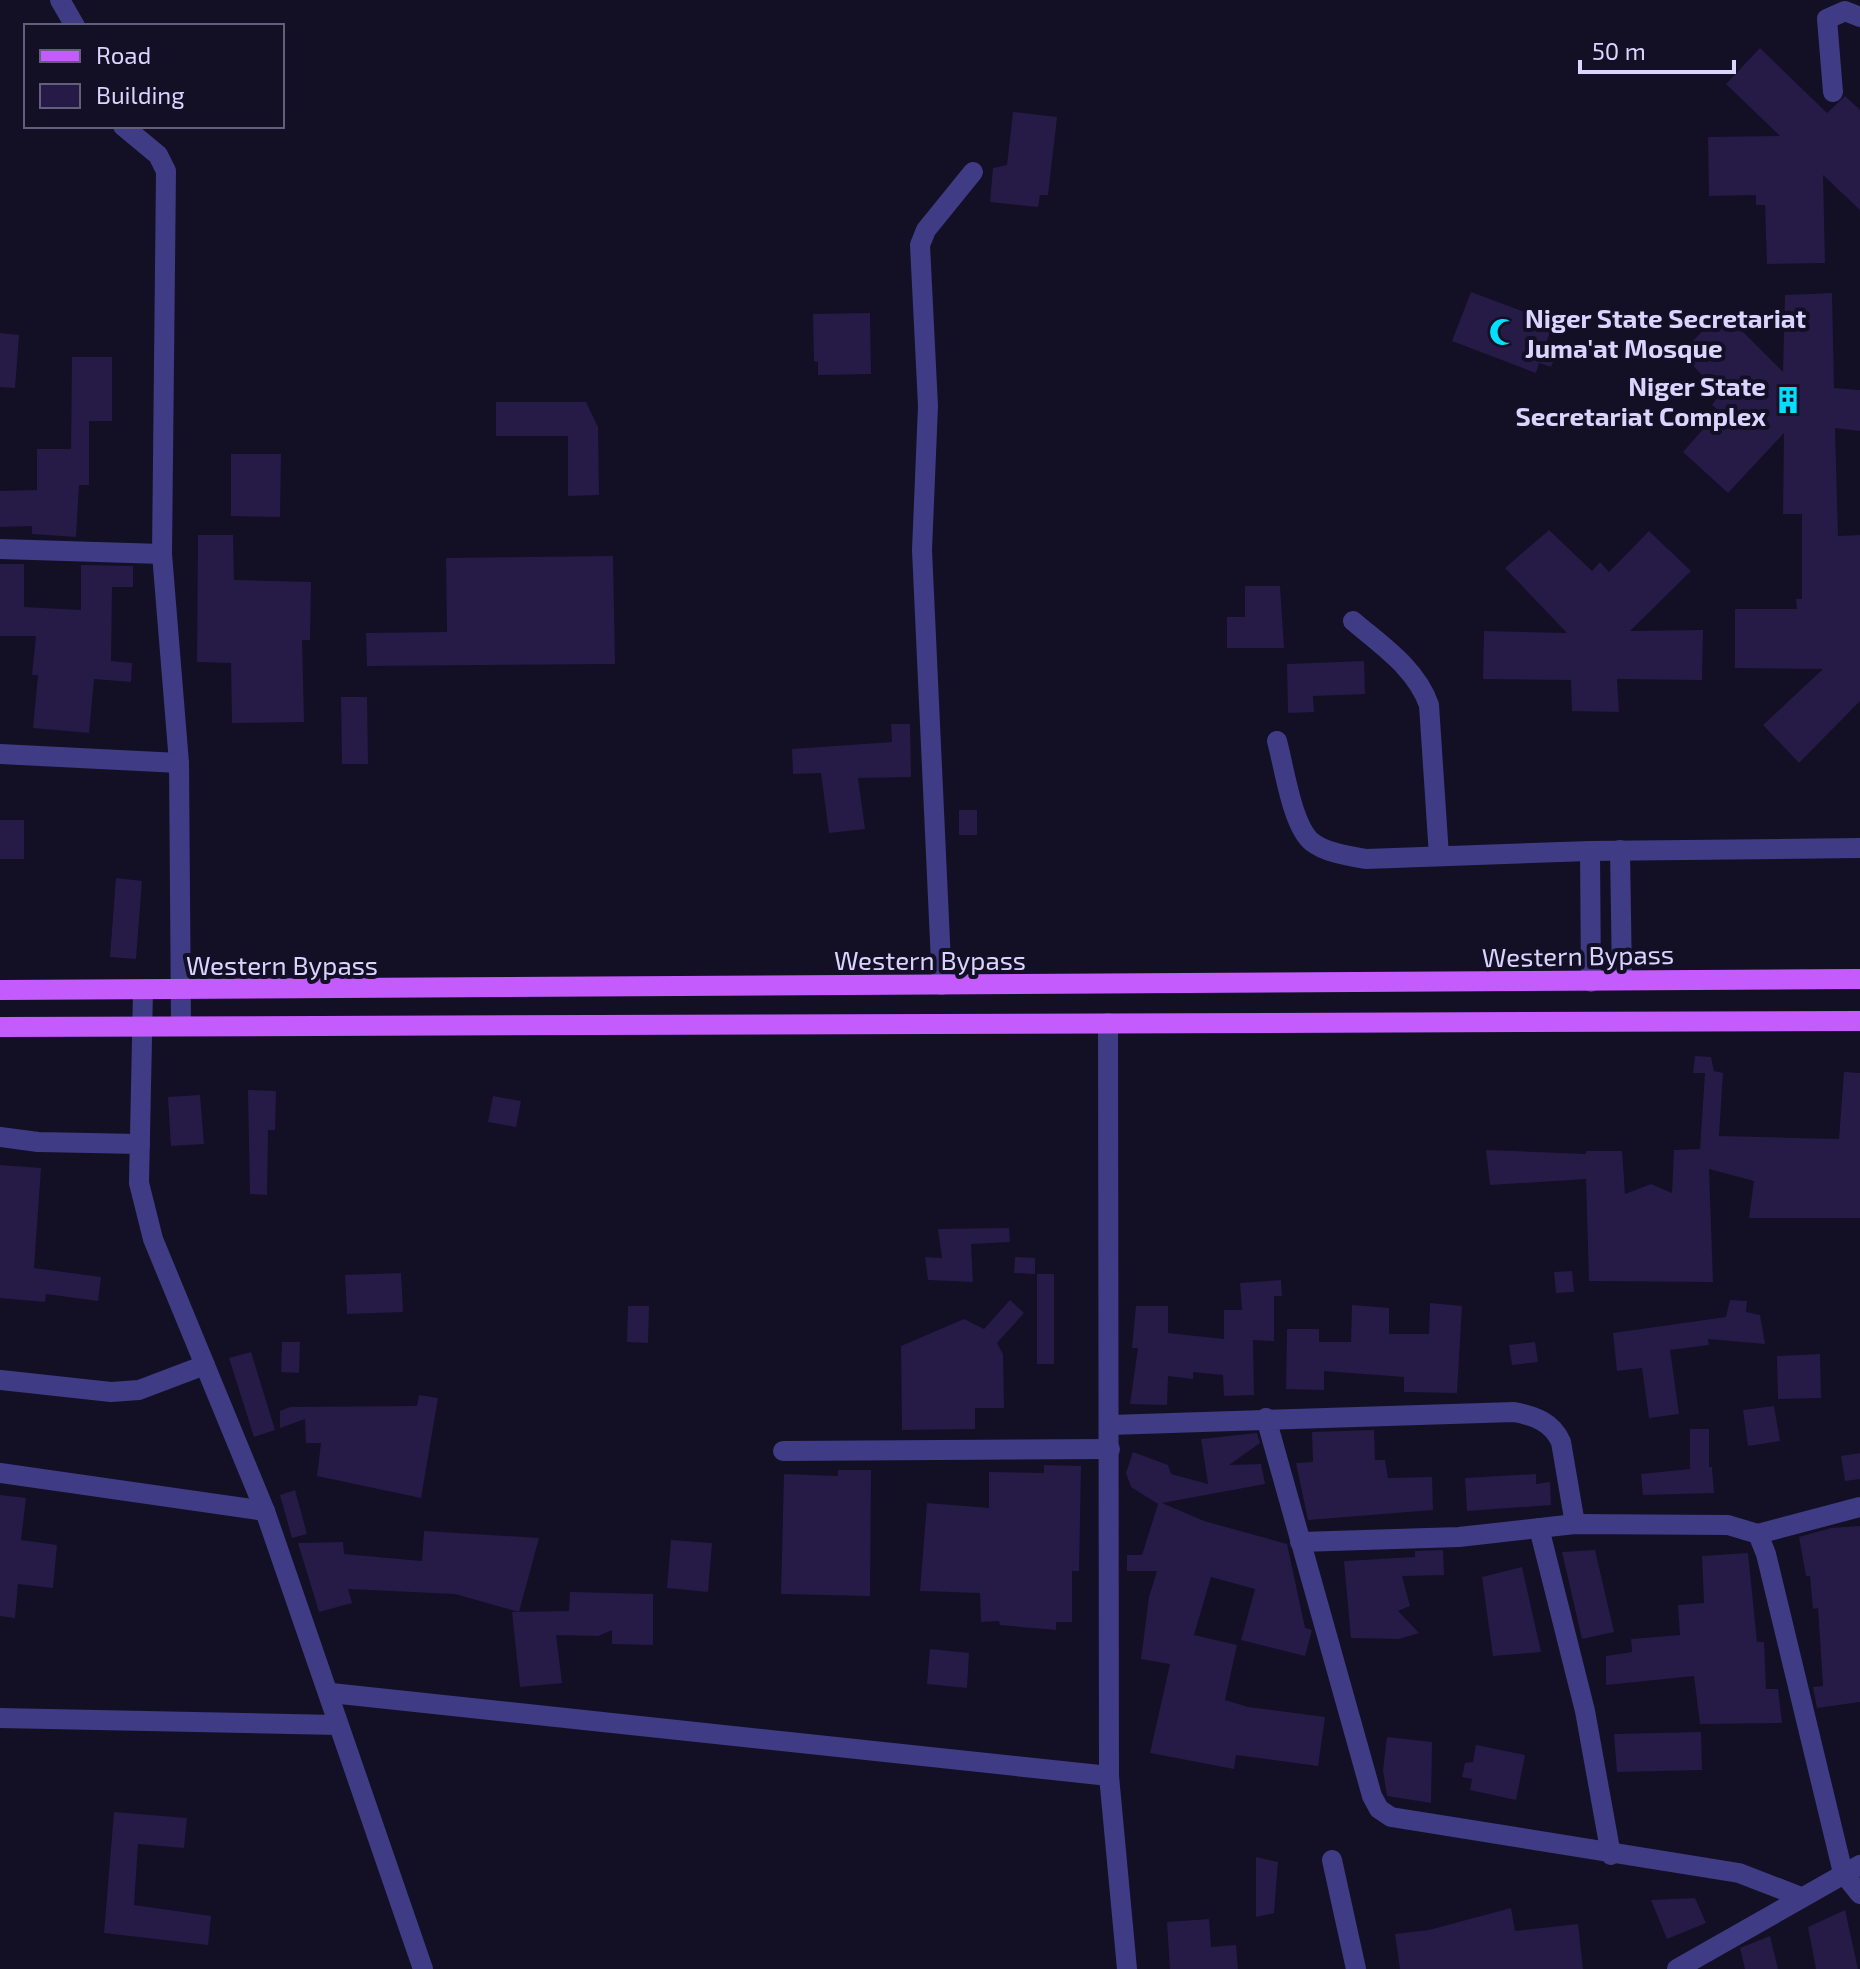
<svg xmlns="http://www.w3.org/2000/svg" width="1860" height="1969" font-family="'Exo 2',sans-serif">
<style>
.building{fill:#251b46}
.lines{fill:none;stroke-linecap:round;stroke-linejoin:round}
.minor{stroke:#3f3b84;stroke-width:20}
.major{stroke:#c45cfd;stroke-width:20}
.labels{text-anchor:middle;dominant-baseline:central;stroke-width:8;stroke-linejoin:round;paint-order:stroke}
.poi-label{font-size:26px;font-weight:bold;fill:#dad4ff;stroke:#130f25;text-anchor:start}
.street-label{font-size:26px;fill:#dad4ff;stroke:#130f25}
</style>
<rect width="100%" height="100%" fill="#130f25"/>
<!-- building -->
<g class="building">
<path d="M1760,48L1827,113L1845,96L1860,110V210L1823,175L1825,263L1767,264L1765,205H1756V195L1709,196L1708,137L1780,136L1726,84Z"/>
<path d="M1013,112L1057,117L1048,195H1040L1038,207L990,202L993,168L1007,165Z"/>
<path d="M1471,292L1554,323L1545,345L1558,350L1551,367L1539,363L1536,373L1452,341Z"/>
<path d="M1832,293L1834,388L1860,390V431L1835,428L1838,536L1860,535V701L1799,763L1763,725L1823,669L1735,668V609H1797L1796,599H1802V514H1783L1784,433L1728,493L1683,452L1719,411L1712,405L1720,394L1681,353L1722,311L1783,372L1785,295Z"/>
<path d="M870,313L871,374L818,375V362L814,361L813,314Z"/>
<path d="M0,333L19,335L15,388L0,387Z"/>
<path d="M72,357H112V421H89V485H79L76,537L32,534V526L0,527V491L37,490V449H71Z"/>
<path d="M496,402H586L598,427L599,495L568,496V436H496Z"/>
<path d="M231,454H281L280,517L231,516Z"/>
<path d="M1549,530L1592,571L1600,562L1609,572L1649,531L1691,571L1630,631L1703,630L1702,680L1617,679L1619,712L1572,711L1571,680L1483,679L1484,631L1567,633L1505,568Z"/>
<path d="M198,535H233L234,580L311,582L310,640H302L304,722L232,723L231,663L197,662Z"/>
<path d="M613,556L615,664L367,666L366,633L447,632L446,558Z"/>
<path d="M0,564H24V607L81,610V565L133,566V587H112L111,661L132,663L131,682L94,679L89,733L33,728L38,675H32L36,636H0Z"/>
<path d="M1245,586H1280L1284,648H1227V617H1245Z"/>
<path d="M1364,661L1365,694L1313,696L1314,712L1288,713L1287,664Z"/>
<path d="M341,697H367L368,764H342Z"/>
<path d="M891,724H910L911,777L858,778L865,829L829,833L821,773L793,774L792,749L892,742Z"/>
<rect x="959" y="810" width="18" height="25"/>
<rect x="0" y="820" width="24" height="39"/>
<path d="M116,878L142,881L136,959L110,957Z"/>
<path d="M1695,1056L1711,1057L1714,1071L1723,1073L1719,1136L1839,1139L1844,1072L1860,1073V1218H1749L1754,1181L1709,1169L1713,1282L1589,1281L1586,1179L1490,1185L1486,1150L1586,1154V1151H1622L1625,1194L1651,1184L1672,1193L1674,1150L1700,1149L1705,1073H1693Z"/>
<path d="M248,1090L276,1091L275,1130H268L267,1195L250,1194Z"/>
<path d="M200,1095L204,1144L171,1146L168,1097Z"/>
<path d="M493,1096L521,1101L516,1127L488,1122Z"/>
<path d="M0,1165L41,1168L34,1268L101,1277L98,1301L46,1294L45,1302L0,1298Z"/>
<path d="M1009,1228L1010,1242L971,1244L973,1282L928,1280L925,1257L942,1258L938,1229Z"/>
<path d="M1015,1257L1035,1258V1274L1014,1273Z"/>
<path d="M1572,1271L1574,1292L1556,1293L1554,1272Z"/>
<path d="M401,1273L403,1312L347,1314L345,1275Z"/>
<rect x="1037" y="1274" width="17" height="90"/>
<path d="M1281,1280L1282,1296H1274V1341L1253,1340L1254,1395L1224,1396L1223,1375L1193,1372V1379L1168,1376L1167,1405L1130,1404L1138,1348H1132L1136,1306H1168V1333L1224,1339V1310H1242L1240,1283Z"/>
<path d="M1010,1300L1024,1313L997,1343L1003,1354L1004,1408H975V1429L902,1430L901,1346L964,1319L984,1329Z"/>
<path d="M1730,1300L1747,1301L1746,1312L1760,1315L1765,1344L1708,1339L1709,1345L1670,1350L1679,1414L1649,1418L1642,1368L1617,1371L1613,1333L1726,1317Z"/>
<path d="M1430,1303L1462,1306L1457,1393L1404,1392V1377L1324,1371V1390L1286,1389L1287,1329H1319V1342H1351L1352,1305L1389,1308V1334H1429Z"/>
<path d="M628,1306H649L648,1343L627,1342Z"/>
<path d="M282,1342H300L299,1373L281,1372Z"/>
<path d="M1535,1342L1538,1362L1512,1365L1509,1345Z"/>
<path d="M251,1352L275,1430L254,1437L229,1358Z"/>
<path d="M1820,1354L1821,1398L1778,1399L1777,1356Z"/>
<path d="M419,1395L438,1398L421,1498L317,1476L321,1443H306L305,1419L280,1428V1411L290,1407L417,1406Z"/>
<path d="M1774,1406L1780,1441L1748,1446L1743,1410Z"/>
<path d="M1690,1429H1709V1467H1712L1714,1493L1643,1495L1641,1474L1690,1469Z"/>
<path d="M1374,1430L1375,1460H1385L1388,1478L1432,1477L1433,1510L1308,1520L1296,1463L1313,1462L1312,1432Z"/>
<path d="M1257,1433L1260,1443L1229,1465L1261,1464L1265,1484L1162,1503L1204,1521L1287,1544L1305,1628L1312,1630L1305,1656L1241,1640L1255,1589L1211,1577L1194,1635L1237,1645L1225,1700L1248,1707L1325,1717L1318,1766L1236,1755L1234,1769L1150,1753L1170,1664L1141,1659L1149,1597L1157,1571H1127V1555H1142L1158,1504L1131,1487L1126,1473L1133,1452L1168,1465L1171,1474L1208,1484L1201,1439Z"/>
<path d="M1860,1453V1479L1845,1481L1841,1456Z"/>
<path d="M1044,1465L1081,1466L1079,1571H1072V1622H1056V1630L1000,1625L999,1621L981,1622L980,1593L920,1591L927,1503L989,1508V1472L1044,1473Z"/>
<path d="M838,1470H871L870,1596L781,1594L784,1474L838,1476Z"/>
<path d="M1536,1474V1484L1550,1482L1551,1505L1467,1511L1465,1478Z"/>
<path d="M295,1490L307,1534L292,1538L280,1495Z"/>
<path d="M0,1495L26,1498L21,1540L57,1545L53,1588L18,1584L15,1618L0,1616Z"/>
<path d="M1860,1526V1702L1817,1708L1813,1687L1823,1686L1818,1608L1813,1609L1810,1576H1806L1799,1537L1831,1528Z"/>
<path d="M424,1531L539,1538L519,1612L455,1594L348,1589L352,1603L319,1612L298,1543L343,1542L344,1554L422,1561Z"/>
<path d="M671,1540L712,1543L708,1592L667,1588Z"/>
<path d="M1443,1550L1444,1575L1402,1576L1410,1606L1398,1611L1419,1633L1399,1639L1351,1638L1344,1561L1415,1557V1551Z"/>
<path d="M1595,1550L1614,1632L1582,1639L1562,1552Z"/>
<path d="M1748,1553L1757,1642H1764L1766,1689H1778L1782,1723L1700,1724L1694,1676L1606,1685V1656L1632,1652L1631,1639L1680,1635L1678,1605L1704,1603L1702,1556Z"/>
<path d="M1522,1567L1541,1652L1493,1656L1482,1577Z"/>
<path d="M570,1592L653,1594V1645L612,1644V1630L598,1636L556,1635L562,1683L520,1687L512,1612L569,1611Z"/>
<path d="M930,1649L969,1653L967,1688L927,1684Z"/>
<path d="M1701,1732L1702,1770L1617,1772L1614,1734Z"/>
<path d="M1387,1737L1432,1742L1431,1803L1387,1796L1383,1770Z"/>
<path d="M1476,1745L1525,1755L1516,1800L1470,1790L1472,1779L1462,1777L1465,1763L1473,1762Z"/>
<path d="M114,1812L187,1818L184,1848L138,1844L134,1905L211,1916L208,1945L104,1933Z"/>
<path d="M1256,1857L1278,1862L1274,1913L1256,1917Z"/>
<path d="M1695,1898L1706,1923L1667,1939L1651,1900Z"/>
<path d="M1511,1908L1515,1931L1578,1924L1583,1969H1400L1395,1934L1429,1930Z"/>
<path d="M1845,1910L1858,1969H1816L1808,1927Z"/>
<path d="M1209,1919L1211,1947L1236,1945L1238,1969H1170L1167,1922Z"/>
<path d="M1770,1936L1778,1969H1745L1740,1948Z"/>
</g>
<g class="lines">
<!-- minor -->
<g class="minor">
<path d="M60,0L75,26"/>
<path d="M1833,92L1827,19L1845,11L1860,17"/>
<path d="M123,126L158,155L166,171L162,554L179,763L181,1026"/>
<path d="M0,549L162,554"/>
<path d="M1353,621C1382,646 1416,668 1429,705L1439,856"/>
<path d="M1277,741C1284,766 1292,826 1312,842C1326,853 1349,856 1366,859L1590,851L1860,848"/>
<path d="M0,754L179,763"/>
<path d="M1620,850L1622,980"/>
<path d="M1590,851L1591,982"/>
<path d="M942,985L922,550L928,406L920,245L926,230L973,172"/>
<path d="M143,991L139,1183L153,1239L265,1511L423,1969"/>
<path d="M1108,1023L1109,1776L1127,1969"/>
<path d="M0,1137L38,1142L140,1144"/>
<path d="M1,1380L111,1392L139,1390L205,1365"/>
<path d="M1266,1418L1372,1796L1379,1809L1391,1817L1739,1873L1801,1897"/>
<path d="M1110,1425L1514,1412C1535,1416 1552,1422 1561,1442L1575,1524"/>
<path d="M783,1451L1110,1449"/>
<path d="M0,1473L265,1511"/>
<path d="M1539,1528L1585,1711L1611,1855"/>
<path d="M1758,1534L1860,1507"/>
<path d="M1300,1542L1459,1537L1575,1524L1728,1525L1758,1534L1766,1554L1843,1873L1860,1894"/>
<path d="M331,1693L1109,1776"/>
<path d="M0,1718L338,1725"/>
<path d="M1332,1860L1356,1969"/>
<path d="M1677,1969L1860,1865"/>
</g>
<!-- major -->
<g class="major">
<path d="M0,990L1860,979"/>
<path d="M0,1027L1860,1021"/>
</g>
</g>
<!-- icons -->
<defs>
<g id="mosque-bare" transform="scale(2.16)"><path d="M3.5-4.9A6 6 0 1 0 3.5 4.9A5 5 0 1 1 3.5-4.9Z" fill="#03dffc" stroke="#130f25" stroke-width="2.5" paint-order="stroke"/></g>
<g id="building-bare" transform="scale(2.16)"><path d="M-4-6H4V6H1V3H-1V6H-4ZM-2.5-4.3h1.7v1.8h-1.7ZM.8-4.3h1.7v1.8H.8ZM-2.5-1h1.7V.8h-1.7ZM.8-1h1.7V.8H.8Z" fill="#03dffc" stroke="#130f25" stroke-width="2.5" paint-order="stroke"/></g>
</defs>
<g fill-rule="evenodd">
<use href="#mosque-bare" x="1503" y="332"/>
<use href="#building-bare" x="1788" y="400"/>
</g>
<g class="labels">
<!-- poi labels -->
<g class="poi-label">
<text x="1525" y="317">Niger State Secretariat<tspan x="1525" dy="30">Juma'at Mosque</tspan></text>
<text x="1766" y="385" text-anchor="end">Niger State<tspan x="1766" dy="30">Secretariat Complex</tspan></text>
</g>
<!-- street labels -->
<g class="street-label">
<text transform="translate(1578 955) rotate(-1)">Western Bypass</text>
<text x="930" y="959">Western Bypass</text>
<text x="282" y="964">Western Bypass</text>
</g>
</g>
<!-- legend -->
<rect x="24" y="24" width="260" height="104" fill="#130f25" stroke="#635e7c" stroke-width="2"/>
<rect x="40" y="50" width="40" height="12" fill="#c45cfd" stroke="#635e7c" stroke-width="2"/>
<text x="96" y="64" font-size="24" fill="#dad4ff">Road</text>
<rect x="40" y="84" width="40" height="24" fill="#251b46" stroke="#635e7c" stroke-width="2"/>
<text x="96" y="104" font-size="24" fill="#dad4ff">Building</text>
<!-- scale -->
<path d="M1580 60v12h154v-12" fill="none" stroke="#dad4ff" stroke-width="4"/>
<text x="1592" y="60" font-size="24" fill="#dad4ff" stroke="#130f25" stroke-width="6" paint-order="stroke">50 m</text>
</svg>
